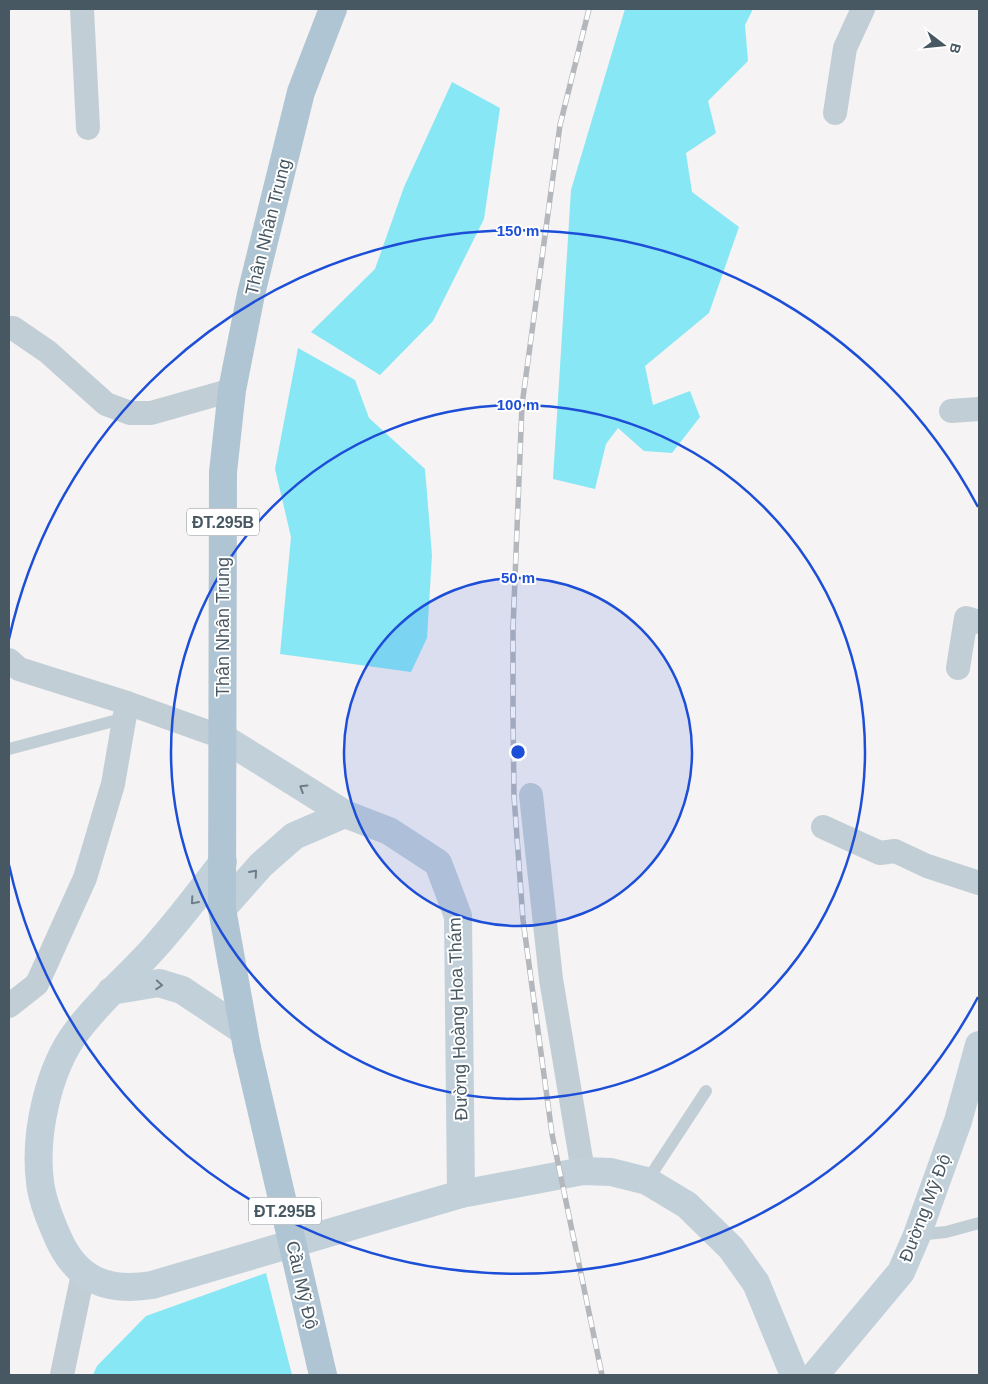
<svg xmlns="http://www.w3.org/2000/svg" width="988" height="1384" font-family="Helvetica,sans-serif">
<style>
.water{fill:#88e7f5}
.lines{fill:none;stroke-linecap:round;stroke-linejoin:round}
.lane{stroke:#c2ced5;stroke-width:12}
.street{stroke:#c2ced5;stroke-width:24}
.secondary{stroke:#c2d0da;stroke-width:28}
.primary{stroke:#b0c5d3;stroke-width:28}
.rail-casing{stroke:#b4b8bd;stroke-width:5.5}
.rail{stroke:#fff;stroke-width:4;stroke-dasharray:11;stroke-linecap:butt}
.primary-bridge{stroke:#b0c5d3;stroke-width:28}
.oneway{stroke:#6d7c86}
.ring{fill:none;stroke:#1d4ed8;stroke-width:2.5}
.labels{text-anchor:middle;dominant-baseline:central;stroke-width:4;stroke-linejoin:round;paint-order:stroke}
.shield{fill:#fff;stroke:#7f8a91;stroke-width:1}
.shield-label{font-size:16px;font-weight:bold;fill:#485862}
.street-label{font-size:18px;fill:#485862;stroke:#fff}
.centre{fill:#1d4ed8;stroke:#fff;stroke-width:2.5}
.ring-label{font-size:15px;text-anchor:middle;font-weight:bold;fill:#1d4ed8;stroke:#fff;stroke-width:4;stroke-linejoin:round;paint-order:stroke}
</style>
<rect width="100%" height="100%" fill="#f5f3f3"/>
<!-- water -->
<g class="water">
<path d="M625,9H753L745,25L748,61L708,101L716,133L686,153L692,192L739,227L709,313L645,366L653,405L690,391L700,417L672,453L644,451L618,428L606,444L595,489L553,479L571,190Z"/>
<path d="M452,82L500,108L484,219L433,321L380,375L311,332L375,269L404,187Z"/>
<path d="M298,348L355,380L369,418L425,469L432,555L427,638L411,672L280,654L291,537L275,469Z"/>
<path d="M266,1273L292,1375H93L97,1366L146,1316Z"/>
</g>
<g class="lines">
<!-- lane -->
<g class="lane">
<path d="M9,749L125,718"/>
<path d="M647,1181L706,1091"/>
<path d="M917,1235L946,1232L979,1223"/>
</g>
<!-- street -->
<g class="street">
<path d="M82,9L88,128"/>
<path d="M835,113L845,48L863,9"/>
<path d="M9,328H13L48,352L106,404L130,413H151L232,390"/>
<path d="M951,411L979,409"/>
<path d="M9,660L19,669L127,703L222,737"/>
<path d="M958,668L966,618L979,622"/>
<path d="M531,795L551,979L583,1171"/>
<path d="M823,827L880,853L895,851L927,866L979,883"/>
<path d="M9,1006L37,984L85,878L113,784L127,703"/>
<path d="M62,1375L83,1274"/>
</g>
<!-- secondary -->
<g class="secondary">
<path d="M222,737L345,814L389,831L438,863L458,916L461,1194"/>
<path d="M223,862C201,891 179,920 154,948C129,976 100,1000 77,1031C48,1069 34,1135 40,1182C42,1201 51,1222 59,1240C78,1281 108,1292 152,1285L461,1194L583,1171L611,1172L647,1181L687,1205L731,1248L756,1283L794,1375"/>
<path d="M222,909L261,865L294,836L345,814"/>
<path d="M111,991L159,983L182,990L242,1030"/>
<path d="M815,1375L901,1272L917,1235L958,1121L979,1045"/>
</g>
<!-- primary -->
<path class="primary" d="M247,1048L222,909L223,472L232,390L251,294L301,92L333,9"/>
<!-- rail casing -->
<g class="rail-casing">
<path id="rail" d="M589,9L560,125L522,405L513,628V717L514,796L523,920L552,1134L602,1375"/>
</g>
<!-- rail -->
<use href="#rail" class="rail"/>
<!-- primary-bridge -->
<path class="primary-bridge" d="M247,1048L323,1375"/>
</g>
<!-- one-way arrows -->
<defs><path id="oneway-chevron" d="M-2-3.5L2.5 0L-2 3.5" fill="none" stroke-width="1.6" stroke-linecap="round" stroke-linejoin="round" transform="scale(1.25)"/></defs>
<g class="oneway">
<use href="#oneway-chevron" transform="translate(303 788) rotate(-148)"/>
<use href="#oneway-chevron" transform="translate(254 873) rotate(-49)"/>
<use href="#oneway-chevron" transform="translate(194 901) rotate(131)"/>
<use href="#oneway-chevron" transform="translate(159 985) rotate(4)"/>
</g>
<!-- distance rings -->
<circle cx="518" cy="752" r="174" fill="#1d4ed8" fill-opacity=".12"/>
<g class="ring">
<circle cx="518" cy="752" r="174"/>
<circle cx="518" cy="752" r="347"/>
<path d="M978 997A521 521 0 0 1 9 865M9 639A521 521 0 0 1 978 507"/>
</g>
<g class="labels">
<!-- shield labels -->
<g class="shield">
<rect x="187" y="508.5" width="72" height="27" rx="4"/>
<rect x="249" y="1197.5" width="72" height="27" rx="4"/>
</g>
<g class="shield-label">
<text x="223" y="522">ĐT.295B</text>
<text x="285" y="1211">ĐT.295B</text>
</g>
<!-- street labels -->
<g class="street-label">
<text transform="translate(268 227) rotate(-76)">Thân Nhân Trung</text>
<text transform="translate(223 627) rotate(-90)">Thân Nhân Trung</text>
<text transform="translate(458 1019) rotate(-92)">Đường Hoàng Hoa Thám</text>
<text transform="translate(925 1208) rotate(-69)">Đường Mỹ Độ</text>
<text transform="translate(302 1285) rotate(77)">Cầu Mỹ Độ</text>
</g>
</g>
<circle cx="518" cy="752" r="8" class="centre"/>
<g class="ring-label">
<text x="518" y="236">150 m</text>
<text x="518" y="410">100 m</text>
<text x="518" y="583">50 m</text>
</g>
<!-- border -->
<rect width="988" height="1384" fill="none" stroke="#485862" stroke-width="20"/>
<!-- north arrow -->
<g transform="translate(943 45) rotate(106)" stroke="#ffffff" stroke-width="4" paint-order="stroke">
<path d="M0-4L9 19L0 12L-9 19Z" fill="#485862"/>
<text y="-8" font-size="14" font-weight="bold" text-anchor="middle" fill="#485862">B</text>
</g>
</svg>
